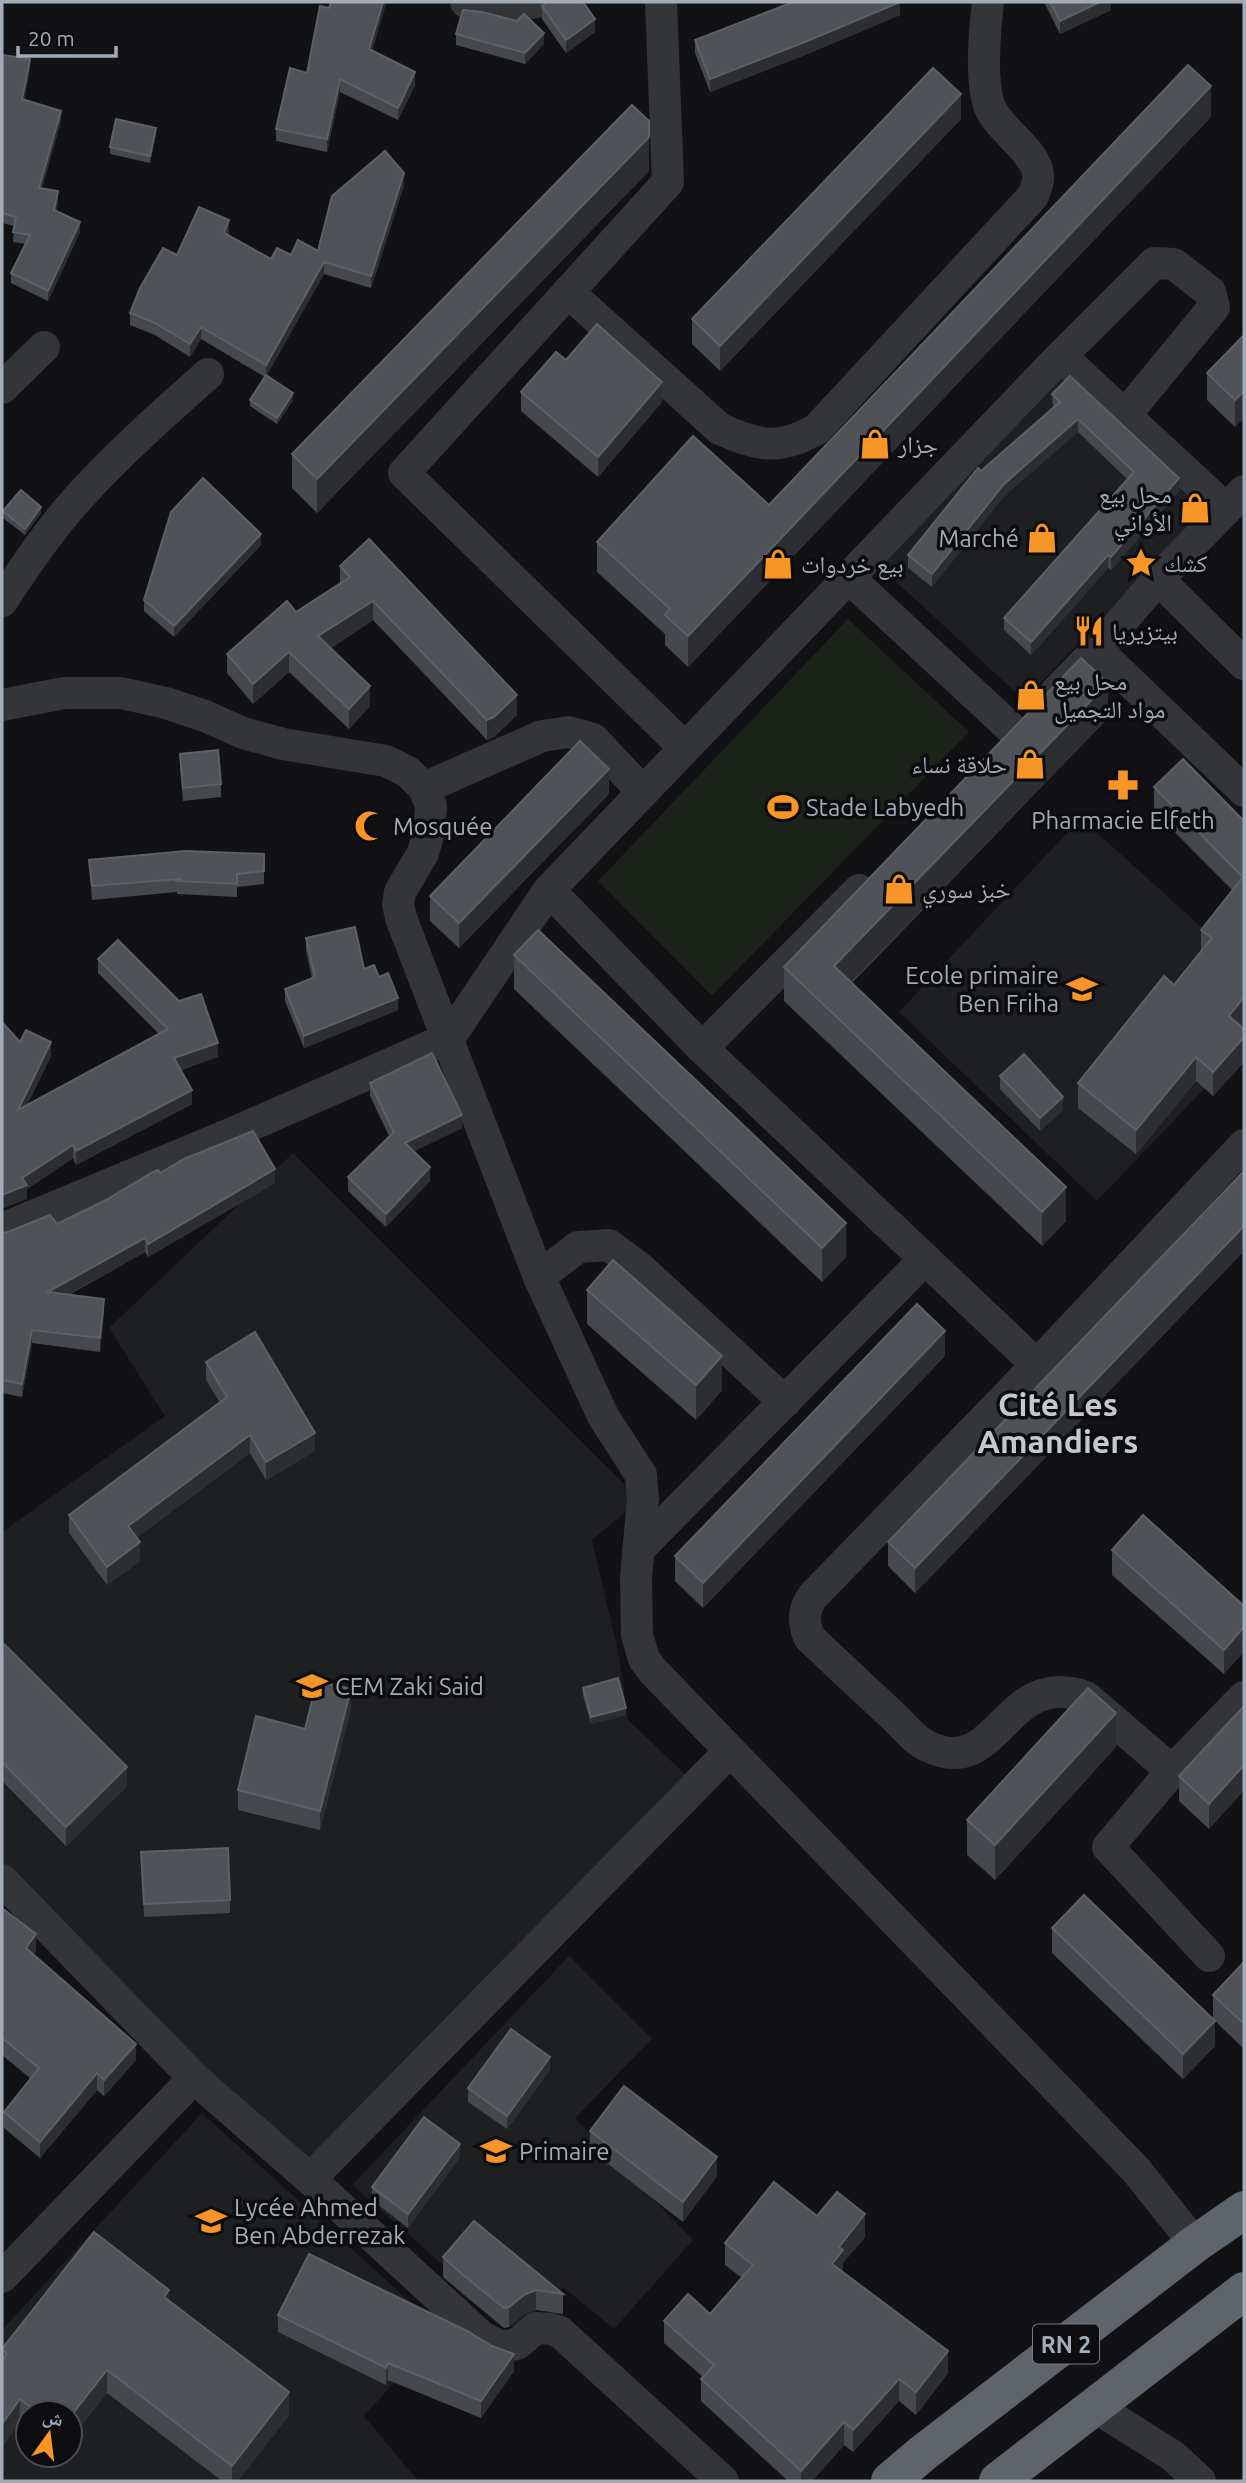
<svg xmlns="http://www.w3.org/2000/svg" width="1246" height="2483" font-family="Ubuntu,'Noto Naskh Arabic',sans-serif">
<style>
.built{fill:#1e1f21;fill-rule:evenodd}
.green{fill:#1a221a}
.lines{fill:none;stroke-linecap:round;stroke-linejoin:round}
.minor{stroke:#333539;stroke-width:32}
.highway{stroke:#5f636a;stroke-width:38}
.wall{fill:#45484c}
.shaded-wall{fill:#2c2e31}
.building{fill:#4f5357;stroke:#5c6166;stroke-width:2}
.labels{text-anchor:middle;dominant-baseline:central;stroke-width:7;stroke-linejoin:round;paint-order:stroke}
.shield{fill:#0d0d0f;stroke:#767c83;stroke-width:2}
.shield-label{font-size:23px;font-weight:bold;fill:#a3abb5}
.poi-label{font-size:24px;fill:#a3abb5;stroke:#0d0d0f;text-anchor:start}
.district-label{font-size:32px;font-weight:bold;fill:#c4c9d1;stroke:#0d0d0f}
</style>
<rect width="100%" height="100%" fill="#121214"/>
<!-- built -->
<g class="built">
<path d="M1062,377L1206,511L1024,700L877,564Z"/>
<path d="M1081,818L1244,966V1047L1097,1201L899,1012Z"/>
<path d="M293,1153L640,1500L592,1540L618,1651L628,1720L688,1777L298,2183L2,1890V1532L165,1416L109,1328Z"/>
<path d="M569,1956L652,2039L575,2118L693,2240L614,2329L563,2287L516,2329L352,2185Z"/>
<path d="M202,2113L441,2330L364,2416L418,2481H2V2330ZM28,2413H70V2455H28Z"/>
</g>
<!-- green -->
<path class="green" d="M848,619L969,732L712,996L598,881Z"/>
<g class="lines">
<!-- minor -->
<g class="minor">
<path d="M466,2L474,4H525L537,2"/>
<path d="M661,2L668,182L404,473L685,748"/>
<path d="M568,292L720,429C759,446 779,451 817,429L1033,196C1035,190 1039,183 1038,175C1037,151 997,129 989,105C980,78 985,29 988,2"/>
<path d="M1061,356L1154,263L1174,264L1210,292L1214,307L1126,414"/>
<path d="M2,388L44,347"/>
<path d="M849,578L1016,733"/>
<path d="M1158,579L1244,664"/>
<path d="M2,601C26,565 50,529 79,497C119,453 163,414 208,374"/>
<path d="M1097,650L1244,791"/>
<path d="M1056,692L1097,650L1158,579L1244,491"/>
<path d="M2,705L64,693H121L166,703L205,716L243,733L283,744L386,761L408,772L424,788L431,806L429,832L423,853L400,892L398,904L401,918L539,1277L603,1416L641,1475L643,1499L636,1577L637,1635L644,1659L653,1671L1136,2170L1195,2244"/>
<path d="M424,788L542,736L569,732L593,739L643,792"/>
<path d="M702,1048L859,890"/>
<path d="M2,1229L235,1132L449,1038L549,890"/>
<path d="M539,1277L578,1247L609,1245L641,1269L785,1402"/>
<path d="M1037,1365L702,1048L549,890L1061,356L1226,509"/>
<path d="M638,1550L925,1259"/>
<path d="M1172,1771L1086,1697C1003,1667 1000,1782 927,1746C914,1740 902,1724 891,1714C864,1689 836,1663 809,1637C803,1621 803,1610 813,1596L1037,1365L1244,1145"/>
<path d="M2,1880L194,2078L310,2179L482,2337L501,2347L517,2344L536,2328L551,2329L560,2332L723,2481"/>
<path d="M1209,1956L1108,1847L1172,1771L1244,1697"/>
<path d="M310,2179L730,1751"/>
<path d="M2,2277L194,2078"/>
<path d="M1095,2407L1173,2456L1200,2481"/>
</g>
<!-- highway -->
<g class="highway">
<path d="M890,2481L923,2453L1195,2244L1244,2210"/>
<path d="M998,2481L1244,2291"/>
</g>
</g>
<!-- wall -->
<g class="wall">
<path d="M386,2L372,50L415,85L398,120L340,92L327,152L276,141V129L307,73L329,8Z"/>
<path d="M1044,2H1111V10L1060,34Z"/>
<path d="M542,6L595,32L566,53L542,19Z"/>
<path d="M900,15L805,55L710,92L695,53V40Z"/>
<path d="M456,34L544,44L525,64L456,45Z"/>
<path d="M2,58L30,69L24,100L61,121L42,188L58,201L56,211L80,232L48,301L11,283V273L26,244L13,242L14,226L2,223Z"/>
<path d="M1211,117L688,667L665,645V634L597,572V542L769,505Z"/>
<path d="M961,119L720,371L692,344V319Z"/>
<path d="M156,134L150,163L110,154V147Z"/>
<path d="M649,171L317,513L292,488V454Z"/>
<path d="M404,185L371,288L324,274L266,376L293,400L277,424L250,406V400L265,377L201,339L190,357L155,335L130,325V313L177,255L229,233L228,235L271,259L318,251Z"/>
<path d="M1244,335L1235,427L1207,400V373Z"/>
<path d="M566,360L662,402L598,477L521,411V392Z"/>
<path d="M1052,394L1179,491L1111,570L1108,568L1031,655L1004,630V618L1127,479L1078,432L1004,496L932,587L908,568V555L981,471L1053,408Z"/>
<path d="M3,511L41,513L25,535L3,518Z"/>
<path d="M261,545L174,637L144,611V600Z"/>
<path d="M340,566L517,715L494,737L487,740L373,620L331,648L370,706L349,729L289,672L253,704L227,673V654L340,584Z"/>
<path d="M1108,718L852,983L1066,1221L1042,1246L784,1001V967Z"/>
<path d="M180,754L221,784V797L183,801L180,767Z"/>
<path d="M1154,787L1244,821V1022L1241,1026L1244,1029V1062L1213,1096L1196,1081L1136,1154L1078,1108V1083L1174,985L1201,952V930L1232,890L1154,811Z"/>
<path d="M609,794L459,948L430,921V896Z"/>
<path d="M264,854V884L237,887V897L177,894V892L92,900L89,860Z"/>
<path d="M306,938L379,977L398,1010L304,1048L285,1001V989L312,978L306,950Z"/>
<path d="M514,955L846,1257L822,1282L514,989Z"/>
<path d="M98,959L218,1057L181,1070L192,1104L76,1165L73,1158L27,1189V1199L20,1042L51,1056L27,1105L159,1034L98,973Z"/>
<path d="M1000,1076L1063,1110L1040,1131L1000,1089Z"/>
<path d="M370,1083L462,1128L414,1151L430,1181L386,1227L348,1191V1177L389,1136L370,1096Z"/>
<path d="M1244,1171V1251L915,1593L888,1566V1542Z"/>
<path d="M160,1173L275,1183L148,1257L145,1252L69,1295L104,1312L100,1352L32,1343L22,1397L2,1393V1233L57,1224Z"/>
<path d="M587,1290L722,1390L696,1420L587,1324Z"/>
<path d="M945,1356L703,1608L675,1581V1556Z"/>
<path d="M206,1362L315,1451L266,1480L250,1453L136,1538L140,1561L107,1585L69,1533V1515L220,1403L206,1380Z"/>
<path d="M1112,1550L1244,1606L1224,1674L1112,1575Z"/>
<path d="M2,1642L127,1786L66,1846L2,1781Z"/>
<path d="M583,1688L626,1715L591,1724L583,1695Z"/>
<path d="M1244,1706V1790L1209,1829L1179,1801V1776Z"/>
<path d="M351,1709L320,1830L238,1810V1790L305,1729Z"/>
<path d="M1116,1747L995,1880L967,1855V1820Z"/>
<path d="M141,1852L230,1900V1913L144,1917Z"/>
<path d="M2,1908L36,1951L33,1955L136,2060L104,2096L97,2090L40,2158L4,2128V2112L31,2079L2,2055Z"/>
<path d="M1052,1928L1213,2019V1995L1244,1962V2049L1215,2021V2046L1183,2079L1052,1953Z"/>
<path d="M550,2070L507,2129L468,2102V2088Z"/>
<path d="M590,2131L717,2176L683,2222L590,2150Z"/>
<path d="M460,2157L408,2228L372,2200V2187Z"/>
<path d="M817,2216L865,2237L843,2263V2273L948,2373L916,2415L899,2401L853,2452L844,2445L812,2481H788L701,2401V2379L703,2377L664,2343V2321L710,2314L742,2278L725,2265V2243Z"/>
<path d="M443,2257L563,2294V2314L536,2310L524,2314L509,2327L504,2328L463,2294L443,2277Z"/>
<path d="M169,2301L289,2415L238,2481H222L107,2393L70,2440V2413H28V2428L20,2422L2,2447V2349Z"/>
<path d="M278,2315L514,2371L481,2418L388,2380L386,2385L278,2332Z"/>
</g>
<!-- shaded-wall -->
<g class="shaded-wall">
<path d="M383,2H386V4L369,62V49Z"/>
<path d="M900,2V15L805,55L710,92V79Z"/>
<path d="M1100,2H1111V10L1060,34V21Z"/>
<path d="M595,19V32L566,53V40Z"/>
<path d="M544,33V44L525,64V53Z"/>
<path d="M30,59V69L22,109V99Z"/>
<path d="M415,72V85L398,120V108Z"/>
<path d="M340,79V92L327,152V139Z"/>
<path d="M1211,86V117L688,667V636Z"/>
<path d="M961,94V119L720,371V346Z"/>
<path d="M61,111V121L39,197V188Z"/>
<path d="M156,128V134L150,163V156Z"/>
<path d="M649,137V171L317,513V479Z"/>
<path d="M404,173V185L371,288V276Z"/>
<path d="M58,191V201L54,220V210Z"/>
<path d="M229,220V233L224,245V233Z"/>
<path d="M80,222V232L48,301V291Z"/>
<path d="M324,262V274L266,377V365Z"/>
<path d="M201,327V339L190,357V344Z"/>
<path d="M662,382V402L598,477V457Z"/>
<path d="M1244,391V418L1235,427V400Z"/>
<path d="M293,393V400L277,424V418Z"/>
<path d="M1078,419V432L1004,496L932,587V574L1004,484Z"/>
<path d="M1179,478V491L1111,570V557Z"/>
<path d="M41,507V513L25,535V529Z"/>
<path d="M261,534V545L174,637V626Z"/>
<path d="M1108,555V568L1031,655V642Z"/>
<path d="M373,601V620L318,656V636Z"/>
<path d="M289,652V672L253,704V684Z"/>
<path d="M1108,683V718L834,1000V966Z"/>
<path d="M370,686V706L349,729V709Z"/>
<path d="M517,695V715L494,737L487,740V720Z"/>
<path d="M609,769V794L459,948V923Z"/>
<path d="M1244,997V1022L1229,1040V1016Z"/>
<path d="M398,998V1010L304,1048V1036Z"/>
<path d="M1244,1037V1062L1213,1096V1072Z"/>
<path d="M51,1042V1056L18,1123V1110Z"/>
<path d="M218,1043V1057L174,1072V1058Z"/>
<path d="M1196,1057V1081L1136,1154V1130Z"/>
<path d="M192,1090V1104L76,1165V1151Z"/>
<path d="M1063,1097V1110L1040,1131V1118Z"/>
<path d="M462,1115V1128L405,1156V1143Z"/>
<path d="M73,1145V1158L27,1189V1199L2,1209V1195L22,1178Z"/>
<path d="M430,1167V1181L386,1227V1214Z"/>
<path d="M275,1169V1183L148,1257V1244Z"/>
<path d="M1066,1187V1221L1042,1246V1212Z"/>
<path d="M846,1223V1257L822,1282V1248Z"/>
<path d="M1244,1226V1251L915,1593V1568Z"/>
<path d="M145,1238V1252L48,1306V1292Z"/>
<path d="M104,1299V1312L100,1352V1338Z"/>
<path d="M32,1330V1343L22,1397V1384Z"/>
<path d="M945,1331V1356L703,1608V1583Z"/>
<path d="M722,1356V1390L696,1420V1385Z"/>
<path d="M315,1433V1451L266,1480V1462Z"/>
<path d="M250,1435V1453L128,1544V1526Z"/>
<path d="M140,1542V1561L107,1585V1567Z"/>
<path d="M1244,1627V1652L1224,1674V1650Z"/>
<path d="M351,1689V1709L320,1830V1811Z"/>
<path d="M626,1708V1715L591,1724V1717Z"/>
<path d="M1116,1713V1747L995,1880V1845Z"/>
<path d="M1244,1765V1790L1209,1829V1804Z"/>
<path d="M127,1767V1786L66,1846V1827Z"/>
<path d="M36,1934V1951L26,1965V1948Z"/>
<path d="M1215,2021V2046L1183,2079V2054Z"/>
<path d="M136,2044V2060L104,2096V2080Z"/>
<path d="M550,2057V2070L507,2129V2116Z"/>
<path d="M97,2073V2090L40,2158V2142Z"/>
<path d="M460,2144V2157L408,2228V2214Z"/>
<path d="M717,2157V2176L683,2222V2202Z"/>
<path d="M865,2214V2237L843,2263V2272L832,2264L839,2247Z"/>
<path d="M169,2290V2313L164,2297Z"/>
<path d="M536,2290V2310L524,2314L509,2327V2307L524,2295Z"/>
<path d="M948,2351V2373L916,2415V2392Z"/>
<path d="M514,2354V2371L481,2418V2401Z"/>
<path d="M388,2363V2380L386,2385V2368Z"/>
<path d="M107,2370V2393L70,2440V2417Z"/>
<path d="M899,2379V2401L853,2452V2430Z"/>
<path d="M289,2392V2415L238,2481H232V2466Z"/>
<path d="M20,2399V2422L2,2447V2424Z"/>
<path d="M844,2422V2445L812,2481H801V2471Z"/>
</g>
<!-- building -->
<g class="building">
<path d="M331,2H383L369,49L415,72L398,108L340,79L327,139L276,129L290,68L307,73L320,6L329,8Z"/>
<path d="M548,2H583L595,19L566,40L542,6Z"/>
<path d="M793,2H900L805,42L710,79L695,40Z"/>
<path d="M1050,2H1100L1060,21Z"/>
<path d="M463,10L482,12L517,21L524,14L544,33L525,53L456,34Z"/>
<path d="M3,55L30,59L22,99L61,111L39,188L58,191L54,210L80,222L48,291L11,273L30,235L13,232L16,217L2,213V58Z"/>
<path d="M1188,65L1211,86L688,636L665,615L670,609L597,542L693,436L769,505Z"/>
<path d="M933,68L961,94L720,346L692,319Z"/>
<path d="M632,105L649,121V137L317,479L292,454Z"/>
<path d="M116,119L156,128L150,156L110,147Z"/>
<path d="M385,151L404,173L371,276L324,262L266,365L201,327L190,344L155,323L130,313L140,288L163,248L177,255L199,207L229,220L224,233L271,259L277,248L291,255L298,240L318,251L332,196Z"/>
<path d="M597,324L662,382L598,457L521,392L556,352L566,360Z"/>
<path d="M1244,335V391L1235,400L1207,373Z"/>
<path d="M266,375L293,393L277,418L250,400Z"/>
<path d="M1070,376L1179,478L1111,557L1108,555L1031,642L1004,618L1134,472L1078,419L1004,484L932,574L908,555L978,468L981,471L1060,402L1052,394Z"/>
<path d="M203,478L261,534L174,626L144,600L171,512Z"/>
<path d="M21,490L41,507L25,529L3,511Z"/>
<path d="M369,539L517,695L494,717L487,720L373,601L318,636L370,686L349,709L289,652L253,684L227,654L287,601L296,612L350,577L340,566Z"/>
<path d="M1081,658L1108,683L834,966L1066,1187L1042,1212L784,967Z"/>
<path d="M580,741L609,769L459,923L430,896Z"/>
<path d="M218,750L221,784L183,788L180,754Z"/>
<path d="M1183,759L1244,821V997L1229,1016L1244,1029V1037L1213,1072L1196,1057L1136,1130L1078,1083L1164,976L1174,985L1212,938L1201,930L1243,877L1154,787Z"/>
<path d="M186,851L264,854V871L237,874V884L177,881L180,879L92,886L89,860Z"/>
<path d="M355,927L364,969L374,965L379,977L388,973L398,998L304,1036L285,989L315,977L306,938Z"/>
<path d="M538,930L846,1223L822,1248L514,955Z"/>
<path d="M118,940L179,1001L201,994L218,1043L174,1058L192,1090L76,1151L73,1145L22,1178L27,1185L2,1195V1022L20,1042L26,1030L51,1042L18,1110L168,1029L98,959Z"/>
<path d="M432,1053L462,1115L405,1143L430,1167L386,1214L348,1177L394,1132L370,1083Z"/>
<path d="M1024,1054L1063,1097L1040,1118L1000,1076Z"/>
<path d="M253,1131L275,1169L148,1244L145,1238L48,1292L104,1299L100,1338L32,1330L22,1384L2,1380V1233L8,1232L50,1215L57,1224L106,1200L153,1172L158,1170L160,1173L184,1159Z"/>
<path d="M1244,1171V1226L915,1568L888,1542Z"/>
<path d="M613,1260L722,1356L696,1385L587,1290Z"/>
<path d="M917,1304L945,1331L703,1583L675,1556Z"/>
<path d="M255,1332L315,1433L266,1462L250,1435L128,1526L140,1542L107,1567L69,1515L227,1397L206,1362Z"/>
<path d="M1143,1515L1244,1606V1627L1224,1650L1112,1550Z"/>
<path d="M2,1642L127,1767L66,1827L2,1762Z"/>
<path d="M618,1678L626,1708L591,1717L583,1688Z"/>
<path d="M317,1681L351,1689L320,1811L238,1790L256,1716L305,1729Z"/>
<path d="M1088,1688L1116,1713L995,1845L967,1820Z"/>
<path d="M1244,1706V1765L1209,1804L1179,1776Z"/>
<path d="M228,1848L230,1900L144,1904L141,1852Z"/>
<path d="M1084,1895L1215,2021L1183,2054L1052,1928Z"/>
<path d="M2,1908L36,1934L26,1948L136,2044L104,2080L97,2073L40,2142L4,2112L39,2068L2,2038Z"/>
<path d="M1244,1962V2024L1213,1995Z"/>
<path d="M511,2029L550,2057L507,2116L468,2088Z"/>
<path d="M624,2086L717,2157L683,2202L590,2131Z"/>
<path d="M424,2117L460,2144L408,2214L372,2187Z"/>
<path d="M774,2182L817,2216L837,2192L865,2214L839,2247L843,2250L832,2264L948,2351L916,2392L899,2379L853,2430L844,2422L801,2471L701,2379L714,2365L664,2321L688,2294L710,2314L753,2265L725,2243Z"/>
<path d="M474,2221L563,2294L536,2290L524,2295L509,2307L504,2308L463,2275L443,2257Z"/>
<path d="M94,2232L169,2290L164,2297L289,2392L232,2466L107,2370L70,2417V2413H38L20,2399L2,2424V2360L7,2354L2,2349Z"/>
<path d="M309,2254L467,2331L492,2346L514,2354L481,2401L388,2363L386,2368L278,2315Z"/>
</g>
<!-- icons -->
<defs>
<g id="shop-bare" transform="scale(2.415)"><path d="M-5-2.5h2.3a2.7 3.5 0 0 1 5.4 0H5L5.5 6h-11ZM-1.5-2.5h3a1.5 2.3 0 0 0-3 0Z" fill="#f79527" stroke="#0d0d0f" stroke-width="2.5" paint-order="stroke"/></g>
<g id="sight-bare" transform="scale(2.415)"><path d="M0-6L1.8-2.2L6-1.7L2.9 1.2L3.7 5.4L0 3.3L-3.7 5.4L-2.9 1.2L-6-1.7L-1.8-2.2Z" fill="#f79527" stroke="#0d0d0f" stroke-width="2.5" paint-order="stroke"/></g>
<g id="restaurant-bare" transform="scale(2.415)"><path d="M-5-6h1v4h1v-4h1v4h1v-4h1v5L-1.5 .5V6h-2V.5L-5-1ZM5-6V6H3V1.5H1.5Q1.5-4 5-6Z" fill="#f79527" stroke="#0d0d0f" stroke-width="2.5" paint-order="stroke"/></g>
<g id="pharmacy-bare" transform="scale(2.415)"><path d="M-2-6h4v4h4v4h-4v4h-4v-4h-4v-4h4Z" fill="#f79527" stroke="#0d0d0f" stroke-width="2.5" paint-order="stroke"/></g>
<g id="stadium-bare" transform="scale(2.415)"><path d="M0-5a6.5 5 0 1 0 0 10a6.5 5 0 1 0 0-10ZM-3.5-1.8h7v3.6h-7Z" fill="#f79527" stroke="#0d0d0f" stroke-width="2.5" paint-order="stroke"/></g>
<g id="mosque-bare" transform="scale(2.415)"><path d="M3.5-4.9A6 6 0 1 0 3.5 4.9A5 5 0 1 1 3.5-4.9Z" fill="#f79527" stroke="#0d0d0f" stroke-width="2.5" paint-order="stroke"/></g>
<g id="school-bare" transform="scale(2.415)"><path d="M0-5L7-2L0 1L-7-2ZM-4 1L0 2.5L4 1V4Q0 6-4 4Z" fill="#f79527" stroke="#0d0d0f" stroke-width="2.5" paint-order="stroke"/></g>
</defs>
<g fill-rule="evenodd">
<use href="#shop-bare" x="875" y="444"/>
<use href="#shop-bare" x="1195" y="508"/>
<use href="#shop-bare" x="1042" y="538"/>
<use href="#sight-bare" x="1141" y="563"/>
<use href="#shop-bare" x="778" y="564"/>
<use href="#restaurant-bare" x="1089" y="631"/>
<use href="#shop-bare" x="1031" y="695"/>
<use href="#shop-bare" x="1030" y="764"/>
<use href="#pharmacy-bare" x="1123" y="785"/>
<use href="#stadium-bare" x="783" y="807"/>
<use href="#mosque-bare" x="370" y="826"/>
<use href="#shop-bare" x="899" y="889"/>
<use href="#school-bare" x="1082" y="989"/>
<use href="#school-bare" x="312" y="1686"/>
<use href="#school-bare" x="496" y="2151"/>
<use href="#school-bare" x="211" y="2221"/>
</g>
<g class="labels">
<!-- shield labels -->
<rect class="shield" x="1033" y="2324.5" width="66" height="39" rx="5"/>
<g class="shield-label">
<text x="1066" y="2344">RN 2</text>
</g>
<!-- poi labels -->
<g class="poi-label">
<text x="898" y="444">جزار</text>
<text x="1172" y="494" text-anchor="end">محل بيع<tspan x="1172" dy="28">الأواني</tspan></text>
<text x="1019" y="538" text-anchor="end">Marché</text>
<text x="1164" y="563">كشك</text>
<text x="801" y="564">بيع خردوات</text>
<text x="1112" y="631">بيتزيريا</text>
<text x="1054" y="681">محل بيع<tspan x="1054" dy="28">مواد التجميل</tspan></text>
<text x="1007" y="764" text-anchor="end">حلاقة نساء</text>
<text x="806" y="807">Stade Labyedh</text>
<text x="1123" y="820" text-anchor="middle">Pharmacie Elfeth</text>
<text x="393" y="826">Mosquée</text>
<text x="922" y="889">خبز سوري</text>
<text x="1059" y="975" text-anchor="end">Ecole primaire<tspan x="1059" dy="28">Ben Friha</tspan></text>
<text x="335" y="1686">CEM Zaki Said</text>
<text x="519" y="2151">Primaire</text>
<text x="234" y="2207">Lycée Ahmed<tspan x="234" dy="28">Ben Abderrezak</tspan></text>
</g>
<!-- district labels -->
<g class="district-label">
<text x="1058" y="1404">Cité Les<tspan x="1058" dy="37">Amandiers</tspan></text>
</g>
</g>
<!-- border -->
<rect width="1246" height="2483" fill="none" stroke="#a3abb5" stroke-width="7"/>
<!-- north arrow -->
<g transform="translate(49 2434) rotate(14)"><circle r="33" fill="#0d0d0f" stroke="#494c51" stroke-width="2"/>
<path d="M0-5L12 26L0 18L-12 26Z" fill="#f79527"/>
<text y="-10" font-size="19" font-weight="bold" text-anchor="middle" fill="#a3abb5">ش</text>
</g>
<!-- scale -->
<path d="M18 46v10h98v-10" fill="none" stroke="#a3abb5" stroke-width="3.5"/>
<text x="28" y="46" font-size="21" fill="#a3abb5" stroke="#0d0d0f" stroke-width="5" paint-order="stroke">20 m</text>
</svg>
